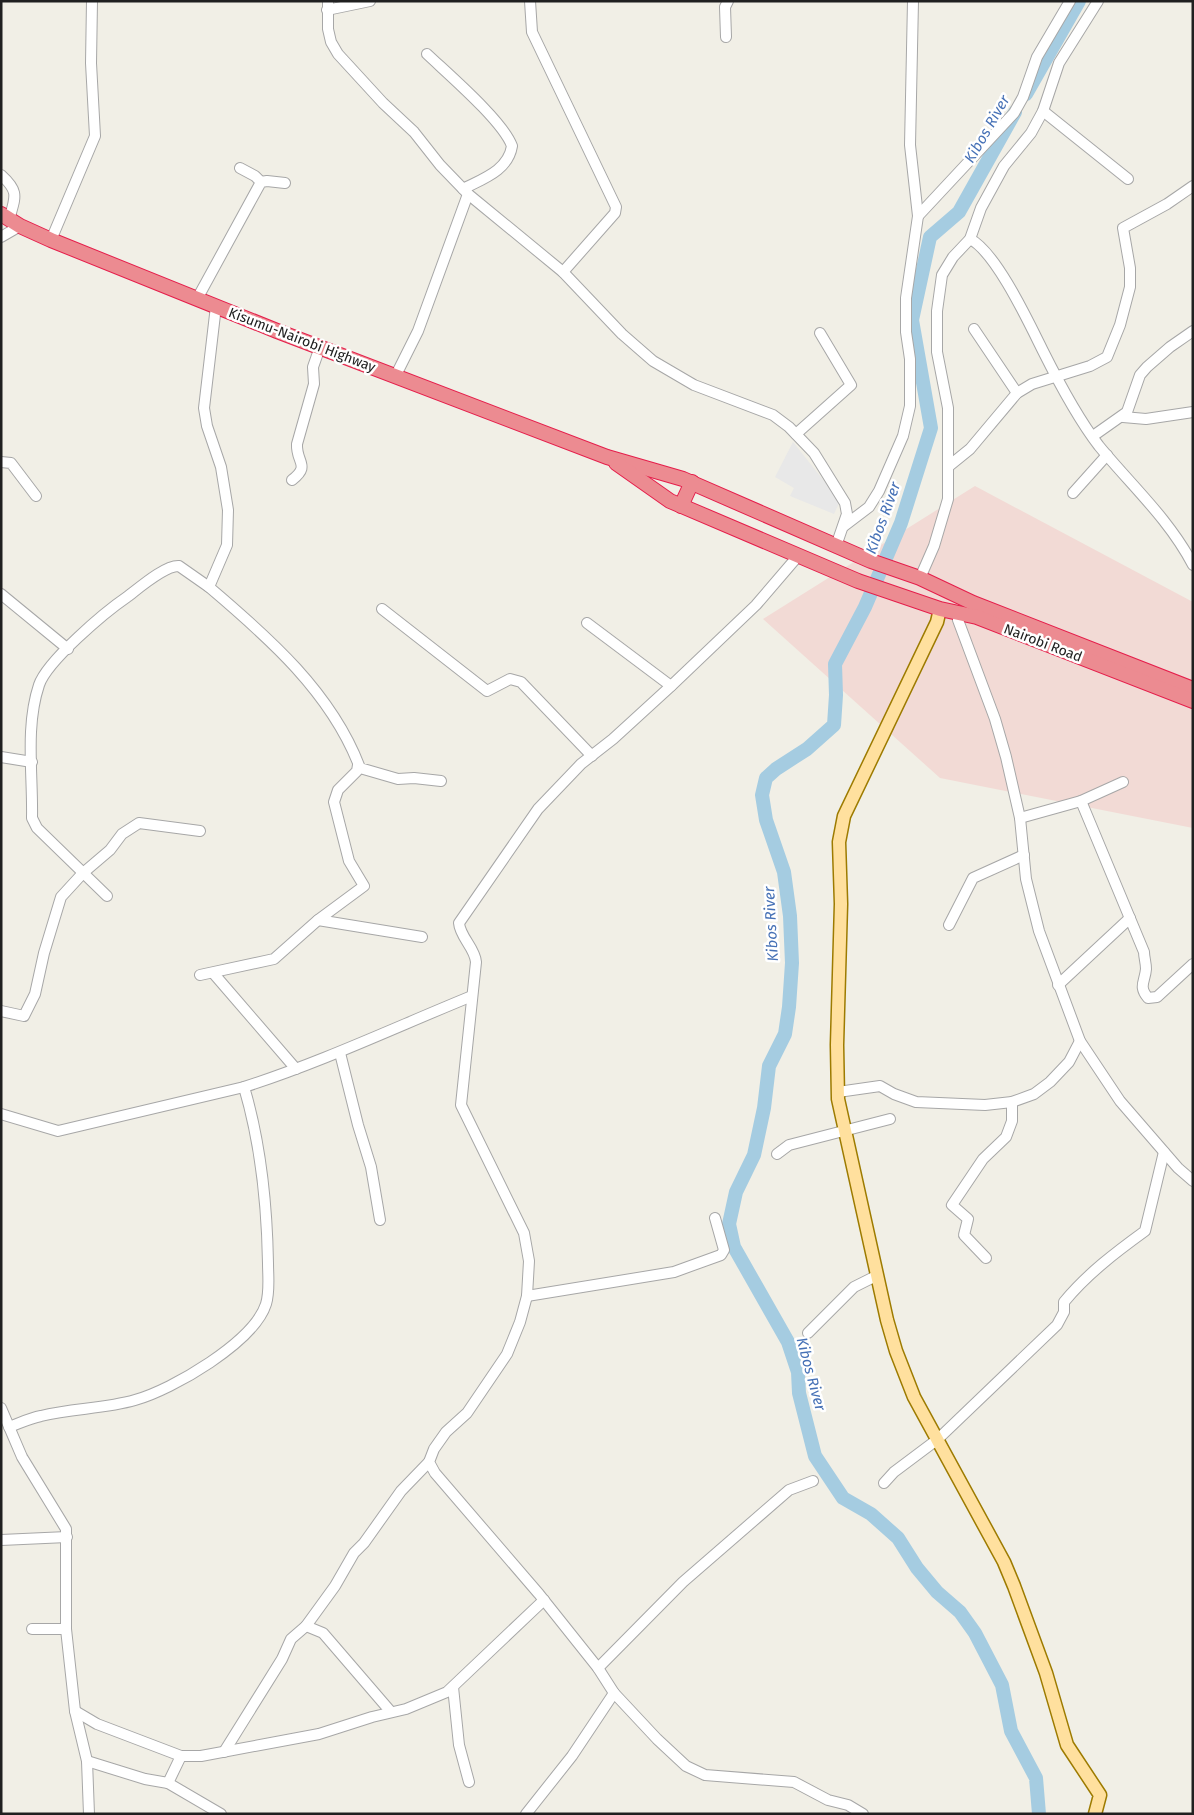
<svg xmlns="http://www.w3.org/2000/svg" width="1194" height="1815" font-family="'Fira Sans',sans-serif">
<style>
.commercial{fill:#f2dad5}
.parking{fill:#e8e8e8}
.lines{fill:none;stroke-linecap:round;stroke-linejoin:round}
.river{stroke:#a5cce1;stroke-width:14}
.minor-casing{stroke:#a7a7a7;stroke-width:12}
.major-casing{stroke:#9d7b00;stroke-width:15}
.highway-casing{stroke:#e51e4b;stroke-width:16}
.minor{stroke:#fff;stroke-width:10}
.major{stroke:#ffe09e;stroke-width:12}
.highway{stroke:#ec8b91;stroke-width:14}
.labels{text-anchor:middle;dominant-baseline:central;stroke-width:5;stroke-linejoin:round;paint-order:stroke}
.street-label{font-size:14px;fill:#202020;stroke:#fff}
.water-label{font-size:15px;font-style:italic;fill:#4671b6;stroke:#fff}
</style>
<rect width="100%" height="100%" fill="#f1efe6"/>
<!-- commercial -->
<path class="commercial" d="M975,486L1193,602V828L940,778L763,619Z"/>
<!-- parking -->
<path class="parking" d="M793,442L840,501L834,514L790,496L794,488L775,477Z"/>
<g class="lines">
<!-- river -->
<g class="river">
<path d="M1026,94L1079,1"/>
<path d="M1015,112L959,212L930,237L912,320L931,428L901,523L865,607L835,664L836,695L834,725L807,749L776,769L766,778L762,795L766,820L784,872L790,916L792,963L789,1007L785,1034L769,1066L764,1108L754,1155L736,1192L729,1224L734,1247L788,1342L798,1372L799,1393L815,1456L843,1498L871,1514L898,1538L917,1568L937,1592L960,1612L975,1633L1002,1685L1011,1731L1036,1778L1039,1814"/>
</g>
<!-- minor casing -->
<g class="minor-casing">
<g id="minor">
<path d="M328,1V29L331,42L338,54L383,103L414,132L440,165L468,194L563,272L622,334L653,361L694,385L773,415L789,427L814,453L845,503L847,514L836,546"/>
<path d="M530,1L532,32L616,207L615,213L563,272"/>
<path d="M327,10L370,1"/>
<path d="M726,37L725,7L728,1"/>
<path d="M427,54C448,74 503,121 512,146C508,171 482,179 463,189"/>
<path d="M1043,111L1128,179"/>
<path d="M240,168L255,176L261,182"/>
<path d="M1,175C20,192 15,197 9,220"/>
<path d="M918,216L1014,113L1023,97L1037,57L1070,1"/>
<path d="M1,237L20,226"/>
<path d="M970,239C996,252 1029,323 1043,351C1058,381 1079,420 1099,446C1131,485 1169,519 1193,565"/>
<path d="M51,240L95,136L91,63L92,1"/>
<path d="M197,299L261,182L267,181L285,183"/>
<path d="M216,306L204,408L207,426L221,467L228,510L227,545L209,587C268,637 332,693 360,768L398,779L414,778L441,781"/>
<path d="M974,329L1017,393"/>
<path d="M396,375L418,331L468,194"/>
<path d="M1123,417L1146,419L1193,412"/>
<path d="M796,434L851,385L820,333"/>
<path d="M1093,436L1127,412L1140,375L1147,367L1170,347L1193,331"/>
<path d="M1,462L11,463L36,496"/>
<path d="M949,466L970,449L1017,393L1032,384L1090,366L1107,357L1120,325L1130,287V268L1123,228L1167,204L1193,186"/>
<path d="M292,480C311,465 296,463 297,444L314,384L313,367L320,347"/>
<path d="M1073,493L1107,455"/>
<path d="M844,526L869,507L879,491L903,436L910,406V359L906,332V298L918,216L910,145L913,1"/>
<path d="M920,578L934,546L948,499V408L937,352V311L942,275L953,257L970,239L981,208L1004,166L1031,133L1043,111L1059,63L1098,1"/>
<path d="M1,594L68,649"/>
<path d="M382,609L487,691L510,679L521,682L592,756"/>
<path d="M958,620L995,719L1006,757L1020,818L1026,879L1039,931L1080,1041L1120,1101L1178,1168L1193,1181"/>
<path d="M587,623L671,686"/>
<path d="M1,757L32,762"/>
<path d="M1081,801L1144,952C1144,957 1146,963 1146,969C1145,982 1138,986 1148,998L1157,997L1193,964"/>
<path d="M1020,818L1081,801L1123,782"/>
<path d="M107,896L37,828L32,818C33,775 25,727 39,685C47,661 105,612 127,597C139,588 165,565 179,566L209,587"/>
<path d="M318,920L422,937"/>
<path d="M949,925L973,878L1024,855"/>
<path d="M214,974L296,1069"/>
<path d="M200,975L274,959L318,920L364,886L349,861L334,802L338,790L357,771L358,765"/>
<path d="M1058,985L1130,918"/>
<path d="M1,1011L24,1016L35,994L44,953L61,897L83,873L110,850L122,834L139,823L200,831"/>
<path d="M340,1053L358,1125L371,1167L380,1220"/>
<path d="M838,1092L880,1086L894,1094L916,1102L985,1105L1012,1102L1034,1094L1050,1082L1069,1062L1080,1041"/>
<path d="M1,1114L58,1131L244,1087"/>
<path d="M777,1154L789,1145L890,1119"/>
<path d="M986,1258L964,1235L968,1219L952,1205L983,1159L1006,1137L1012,1121V1102"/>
<path d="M527,1296L674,1272L721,1255L724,1250L715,1218"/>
<path d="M808,1333L854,1287L876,1276"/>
<path d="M1,1408L22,1457L66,1529V1629L75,1711L87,1761L89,1814"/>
<path d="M9,1427C20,1423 30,1418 41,1416C72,1408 104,1409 135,1400C172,1390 254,1342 266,1304C270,1291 268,1276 268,1263C267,1206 260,1141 244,1087C322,1062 396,1027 472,996"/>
<path d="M884,1483L894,1472L938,1439L1057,1325L1064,1312V1302C1087,1274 1116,1252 1145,1231L1164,1152"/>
<path d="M1,1540L67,1537"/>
<path d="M306,1626L323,1633L391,1712"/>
<path d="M32,1629H66"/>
<path d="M598,1668L683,1582L789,1490L813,1481"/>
<path d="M453,1687L459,1745L469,1782"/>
<path d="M614,1693L657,1739L686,1766L705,1775L794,1782L828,1800L848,1805L863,1814"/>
<path d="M75,1711L97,1724L181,1756H201L319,1734L372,1717L406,1709L447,1692L544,1600"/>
<path d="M224,1752L282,1659L291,1639L306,1626L335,1586L354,1553L364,1543L401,1491L429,1462"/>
<path d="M87,1761L145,1779L168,1783L221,1814"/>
<path d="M168,1783L181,1756"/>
<path d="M526,1814L572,1756L614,1693L598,1668L539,1594L435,1473L429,1462L434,1449L446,1432L467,1413L507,1354L520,1322L527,1296L529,1261L524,1233L461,1105L476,962C475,948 460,937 459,923L538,809L581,764L613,739L671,686L756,605L798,556"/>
</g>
</g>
<!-- major casing -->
<g class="major-casing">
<path id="major" d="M940,609L937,622L844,816L839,842L841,904L837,1045L838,1099L887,1320L896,1351L914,1397L1004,1562L1014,1586L1046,1673L1067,1745L1100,1795L1095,1814"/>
</g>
<!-- highway casing -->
<g class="highway-casing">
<g id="highway">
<path d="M1,214L20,226L51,240L277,331L607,457L683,479L871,561L920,578L973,603L1193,689"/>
<path d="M616,463L670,501L858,581L940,609L977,617L1193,701"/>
<path d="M681,506L692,482"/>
</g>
</g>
<!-- minor -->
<use href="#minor" class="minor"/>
<!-- major -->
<use href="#major" class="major"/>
<!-- highway -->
<use href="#highway" class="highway"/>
</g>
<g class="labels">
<!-- street labels -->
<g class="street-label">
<text transform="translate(302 340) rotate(21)">Kisumu-Nairobi Highway</text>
<text transform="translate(1043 643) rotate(21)">Nairobi Road</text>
</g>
<!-- water labels -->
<g class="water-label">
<text transform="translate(987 129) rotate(-60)">Kibos River</text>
<text transform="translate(883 518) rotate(-70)">Kibos River</text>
<text transform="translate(771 924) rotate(-93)">Kibos River</text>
<text transform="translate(811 1374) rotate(75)">Kibos River</text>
</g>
</g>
<!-- border -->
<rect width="1194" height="1815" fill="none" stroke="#202020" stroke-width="5"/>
</svg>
